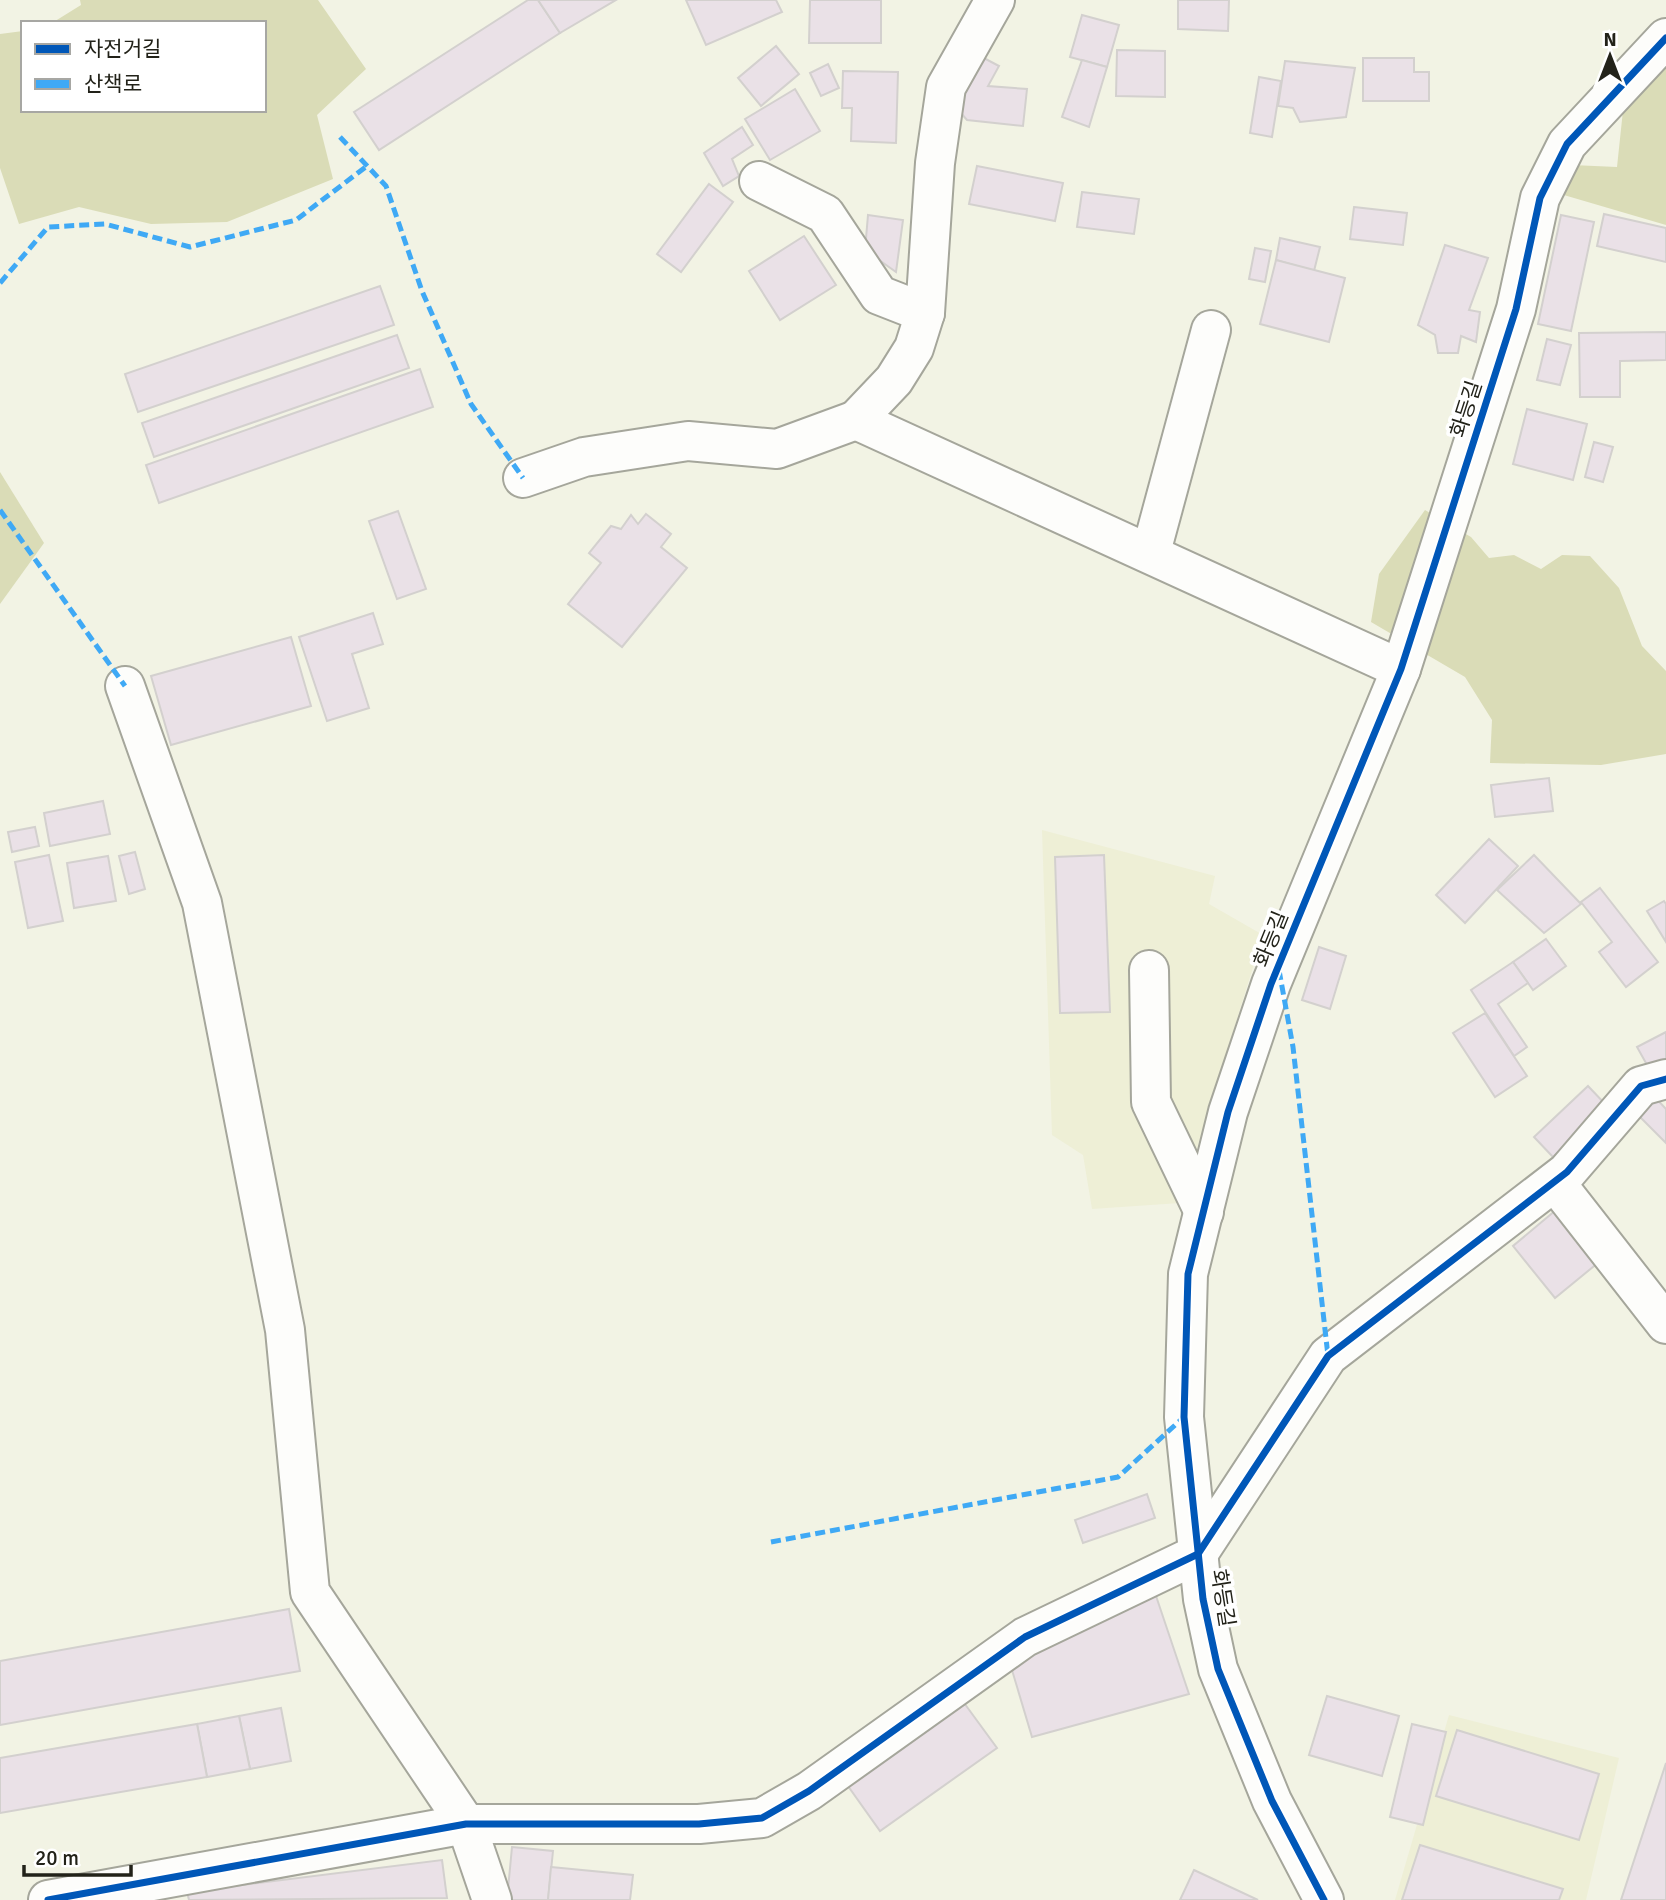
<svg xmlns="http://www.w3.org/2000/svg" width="1666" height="1900" font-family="Signika,'Noto Sans KR',sans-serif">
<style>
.built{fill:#eeefd6}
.green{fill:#dadcb7}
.building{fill:#eae1e7;stroke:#d3d0ce;stroke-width:2}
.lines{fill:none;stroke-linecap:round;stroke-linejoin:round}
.minor-casing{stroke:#a5a69b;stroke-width:42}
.minor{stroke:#fdfdfb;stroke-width:38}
.quiet{stroke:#3fa9f5;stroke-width:5;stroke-dasharray:10 5;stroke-linecap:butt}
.cycleway-casing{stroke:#fff;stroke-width:11}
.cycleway{stroke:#0057b8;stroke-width:7}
.labels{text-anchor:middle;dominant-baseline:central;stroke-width:7;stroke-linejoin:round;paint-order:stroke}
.street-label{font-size:21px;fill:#222219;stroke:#fff}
</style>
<rect width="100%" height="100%" fill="#f2f3e4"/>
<!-- built -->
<g class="built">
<path d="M1042,830L1215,876L1209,904L1263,935L1180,1203L1092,1209L1083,1155L1052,1135Z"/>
<path d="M1449,1715L1619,1758L1586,1900H1395Z"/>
</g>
<!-- green -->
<g class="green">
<path d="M80,0H318L366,69L317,115L333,179L227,222L151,224L79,207L19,224L0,168V34L23,31V110H264V23H52L81,5Z"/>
<path d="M1666,59V225L1557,193L1572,165L1617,167L1624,101Z"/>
<path d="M0,472L44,543L0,604Z"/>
<path d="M1425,510L1471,537L1489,558L1514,555L1541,569L1562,555L1590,556L1619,588L1642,646L1666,671V754L1601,765L1490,763L1492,720L1465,677L1371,622L1379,574Z"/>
</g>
<!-- building -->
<g class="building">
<path d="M528,0H538L560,33L379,150L354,112Z"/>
<path d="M538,0H616L560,33Z"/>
<path d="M686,0H776L782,12L706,45Z"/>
<path d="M810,0H881V43H809Z"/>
<path d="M1178,0H1229L1228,31L1178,29Z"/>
<path d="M1082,15L1119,25L1107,67L1070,57Z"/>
<path d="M776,46L799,74L761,106L738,78Z"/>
<path d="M1117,50L1165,51V97L1116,96Z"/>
<path d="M980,56L999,66L988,86L1027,89L1023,126L967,120L953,104Z"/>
<path d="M1363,58H1414V72H1429V101H1363Z"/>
<path d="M1082,60L1107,67L1089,127L1062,117Z"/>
<path d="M1285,61L1355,68L1346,117L1300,122L1293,108L1278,106Z"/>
<path d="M828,64L839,88L821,96L810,73Z"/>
<path d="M843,71L898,72L896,143L851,141L852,108H842Z"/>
<path d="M1259,77L1281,81L1272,137L1250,133Z"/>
<path d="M795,89L820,131L770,160L745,119Z"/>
<path d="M742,127L753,145L732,159L739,176L723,186L704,153Z"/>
<path d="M977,166L1063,183L1055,221L969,204Z"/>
<path d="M709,184L733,202L681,272L657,254Z"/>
<path d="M1082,192L1139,199L1134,234L1077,227Z"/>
<path d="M1354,207L1407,213L1403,245L1350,239Z"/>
<path d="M1604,214L1666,228V262L1597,246Z"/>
<path d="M868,215L903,220L896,272L865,250Z"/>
<path d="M1561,215L1594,222L1571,331L1538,324Z"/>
<path d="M804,236L836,285L780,320L749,271Z"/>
<path d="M1280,238L1320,247L1314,271L1276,260Z"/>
<path d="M1445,245L1488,258L1469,310L1480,312L1476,342L1461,336L1458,353H1438L1435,335L1418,325Z"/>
<path d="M1255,248L1271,251L1265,282L1249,279Z"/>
<path d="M1276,260L1345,278L1329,342L1260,324Z"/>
<path d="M380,286L394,325L138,412L125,374Z"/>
<path d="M1666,332V360L1620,361V397H1580L1579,333Z"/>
<path d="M397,335L409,368L154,457L142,423Z"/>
<path d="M1547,339L1571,345L1560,385L1537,380Z"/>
<path d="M420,369L433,407L159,503L146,465Z"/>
<path d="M1527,409L1587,424L1573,480L1513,464Z"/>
<path d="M1594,442L1613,447L1603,482L1585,477Z"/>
<path d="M398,511L426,589L397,599L369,521Z"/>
<path d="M646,514L671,534L661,547L687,568L622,647L568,604L601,563L589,553L611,526L621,529L631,515L638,524Z"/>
<path d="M373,613L383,644L352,654L369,708L327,721L299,637Z"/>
<path d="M291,637L311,706L171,745L151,676Z"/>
<path d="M1549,778L1553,811L1495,817L1491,785Z"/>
<path d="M103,801L110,834L50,846L44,813Z"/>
<path d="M35,827L39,846L12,852L8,832Z"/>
<path d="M1489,839L1518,866L1465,923L1436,895Z"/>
<path d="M135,852L145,889L129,894L119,856Z"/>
<path d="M49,855L63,921L28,928L15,862Z"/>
<path d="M1104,855L1110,1012L1060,1013L1055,857Z"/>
<path d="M1534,855L1581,904L1544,933L1497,890Z"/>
<path d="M108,856L116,901L74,908L67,863Z"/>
<path d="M1600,888L1658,962L1626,987L1599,952L1612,942L1581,902Z"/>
<path d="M1664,901L1666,904V942L1647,911Z"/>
<path d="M1546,939L1566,966L1533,990L1513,962Z"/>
<path d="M1319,947L1346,956L1330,1009L1302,1000Z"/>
<path d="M1513,962L1528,983L1498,1004L1527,1047L1514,1056L1471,990Z"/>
<path d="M1485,1013L1527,1076L1495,1097L1453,1033Z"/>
<path d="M1666,1032V1063L1651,1072L1637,1047Z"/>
<path d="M1588,1086L1607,1106L1553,1157L1534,1137Z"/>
<path d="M1652,1094L1666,1109V1143L1635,1112Z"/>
<path d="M1556,1210L1599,1262L1555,1298L1513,1246Z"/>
<path d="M1147,1494L1155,1518L1083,1543L1075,1520Z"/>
<path d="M1153,1587L1189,1694L1032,1737L1009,1660Z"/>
<path d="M289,1609L300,1671L0,1725V1661Z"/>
<path d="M959,1696L997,1748L880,1831L843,1779Z"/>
<path d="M1327,1696L1399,1716L1382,1776L1309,1755Z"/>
<path d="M281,1708L291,1761L250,1769L239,1716Z"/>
<path d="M239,1716L250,1769L207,1777L197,1724Z"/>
<path d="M197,1724L207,1777L0,1813V1758Z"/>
<path d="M1412,1724L1446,1732L1423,1825L1390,1817Z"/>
<path d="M1457,1730L1599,1774L1579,1840L1436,1796Z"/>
<path d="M1666,1763V1900H1621Z"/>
<path d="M1420,1845L1563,1889L1559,1900H1402Z"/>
<path d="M512,1847L553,1851L548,1900H507Z"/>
<path d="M442,1860L447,1898L189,1900L187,1892Z"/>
<path d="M551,1867L633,1875L630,1900H548Z"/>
<path d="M1194,1870L1258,1900H1180Z"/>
</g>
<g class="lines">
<!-- minor casing -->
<g class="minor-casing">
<g id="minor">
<path d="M995,0L946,87L935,163L925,313L914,348L894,380L856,420L1401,669"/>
<path d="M759,181L825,214L879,295L925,313"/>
<path d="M523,478L584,457L688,441L777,449L856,420"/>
<path d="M1151,552L1211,330"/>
<path d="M125,686L202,903L285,1330L310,1592L466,1824L492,1900"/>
<path d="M1149,970L1151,1102L1204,1212"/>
<path d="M1555,1182L1666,1324"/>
<path d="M48,1900L466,1824H699L762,1818L809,1791L1025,1637L1198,1554L1328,1356L1567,1172L1641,1086L1666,1079"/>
<path d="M1324,1900L1272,1801L1218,1669L1203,1599L1184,1417L1188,1274L1228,1112L1271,984L1401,669L1516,309L1540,198L1567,144L1666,38"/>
</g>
</g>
<!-- minor -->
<use href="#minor" class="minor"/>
<!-- quiet -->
<g class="quiet">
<path d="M340,137L386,186L422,291L471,404L523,478"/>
<path d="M0,283L48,227L105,224L190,247L296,220L367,166"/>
<path d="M0,510L125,686"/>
<path d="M1279,970L1293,1047L1328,1356"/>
<path d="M771,1542L1118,1477L1184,1417"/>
</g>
<!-- cycleway casing -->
<g class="cycleway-casing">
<g id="cycleway">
<path d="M48,1900L466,1824H699L762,1818L809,1791L1025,1637L1198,1554L1328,1356L1567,1172L1641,1086L1666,1079"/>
<path d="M1324,1900L1272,1801L1218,1669L1203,1599L1184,1417L1188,1274L1228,1112L1271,984L1401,669L1516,309L1540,198L1567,144L1666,38"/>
</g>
</g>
<!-- cycleway -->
<use href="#cycleway" class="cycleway"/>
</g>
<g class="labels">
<!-- street labels -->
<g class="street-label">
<text transform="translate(1466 409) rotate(-72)">화등길</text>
<text transform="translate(1271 939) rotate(-68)">화등길</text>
<text transform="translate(1223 1598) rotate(81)">화등길</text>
</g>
</g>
<!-- legend -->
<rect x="21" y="21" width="245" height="91" fill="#ffffff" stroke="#a7a7a3" stroke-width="2"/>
<rect x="35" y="44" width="35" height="10" fill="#0057b8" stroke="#a7a7a3" stroke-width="2"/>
<text x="84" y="56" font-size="21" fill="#222219">자전거길</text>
<rect x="35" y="79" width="35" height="10" fill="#3fa9f5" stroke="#a7a7a3" stroke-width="2"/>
<text x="84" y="91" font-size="21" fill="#222219">산책로</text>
<!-- north arrow -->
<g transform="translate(1610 56)" stroke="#ffffff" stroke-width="5" paint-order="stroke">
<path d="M0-5L12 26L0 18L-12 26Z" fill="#222219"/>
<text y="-10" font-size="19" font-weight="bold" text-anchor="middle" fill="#222219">N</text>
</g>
<!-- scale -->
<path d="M24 1865v10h107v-10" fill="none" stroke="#222219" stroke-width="3.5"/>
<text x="35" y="1865" font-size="21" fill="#222219" stroke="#ffffff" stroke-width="5" paint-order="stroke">20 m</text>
</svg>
